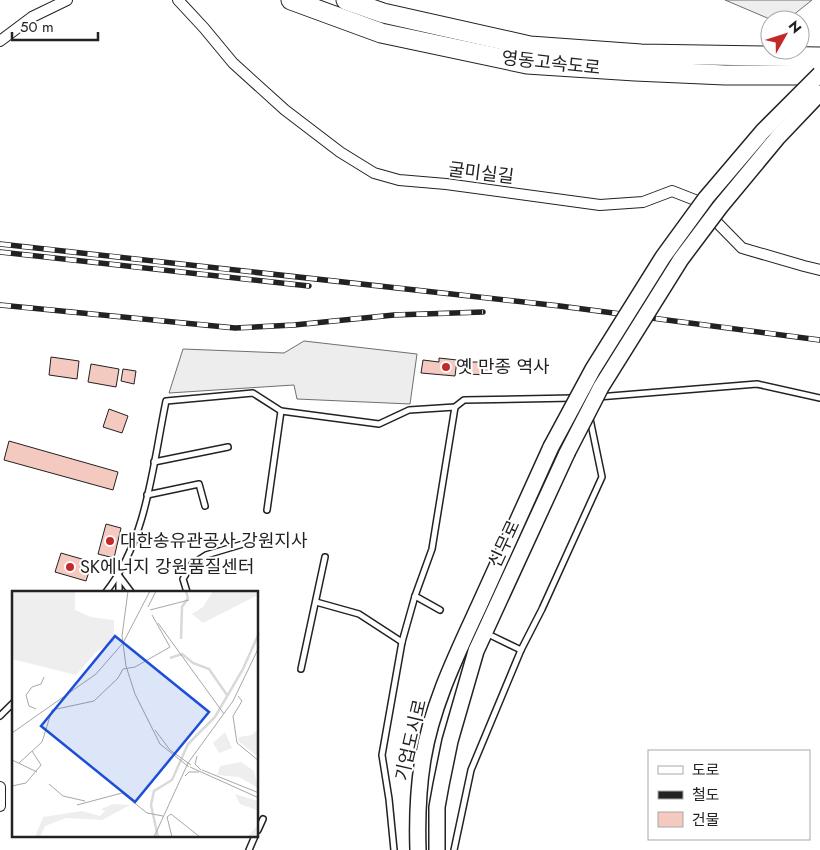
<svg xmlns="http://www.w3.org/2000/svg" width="820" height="850" font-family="Jost,'Noto Sans KR',sans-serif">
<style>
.green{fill:#eee;stroke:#6f6f6f}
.parking{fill:#ededed;stroke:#6f6f6f}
.building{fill:#f3c9c0;stroke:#222}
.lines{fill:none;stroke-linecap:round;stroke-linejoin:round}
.lane-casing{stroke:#222;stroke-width:8}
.street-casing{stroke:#222;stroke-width:12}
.secondary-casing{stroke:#222;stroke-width:18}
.highway-casing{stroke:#222;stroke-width:21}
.lane{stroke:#fff;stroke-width:5}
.street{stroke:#fff;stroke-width:10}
.secondary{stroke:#fff;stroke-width:15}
.highway{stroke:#fff;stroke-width:19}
.rail-casing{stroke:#222;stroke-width:5.5}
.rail{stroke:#fff;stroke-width:4;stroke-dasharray:11;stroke-linecap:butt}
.secondary-bridge-casing{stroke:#222;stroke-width:18;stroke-linecap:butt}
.secondary-bridge{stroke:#fff;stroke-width:15}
.poi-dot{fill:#c62828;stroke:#fff;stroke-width:2}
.labels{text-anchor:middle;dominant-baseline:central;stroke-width:4;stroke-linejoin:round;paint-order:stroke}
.street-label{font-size:18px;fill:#222;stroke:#fff}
.poi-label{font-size:18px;fill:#222;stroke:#fff;text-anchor:start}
.inset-river{fill:none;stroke:#d9d9d9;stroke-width:2.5}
.inset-road{fill:none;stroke:#a7a7a7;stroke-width:1}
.view{fill:#1d4ed8;fill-opacity:0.15;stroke:#1d4ed8;stroke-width:2.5}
.inset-edge{fill:none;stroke:#222;stroke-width:2.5}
</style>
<rect width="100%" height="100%" fill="#fff"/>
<!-- green -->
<path class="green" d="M725,0H812L787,20H772Z"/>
<!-- parking -->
<path class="parking" d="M304,341L417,354L410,404L297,399L294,385L169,393L183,349L284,353Z"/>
<!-- building -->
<g class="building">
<path d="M51,357L79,361L77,379L49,375Z"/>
<path d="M439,358L457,360L455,376L421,373L423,360L439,362Z"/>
<path d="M466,362H490L489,375L466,374Z"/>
<path d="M91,364L119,369L116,387L88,382Z"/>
<path d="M123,369L136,371L134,384L121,381Z"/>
<path d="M109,409L128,416L122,433L103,427Z"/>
<path d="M9,441L118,472L113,490L4,460Z"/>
<path d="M106,524L121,528L114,558L98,554Z"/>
<path d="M61,553L92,562L86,581L55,572Z"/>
</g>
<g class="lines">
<!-- lane casing -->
<g class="lane-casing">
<g id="lane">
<path d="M598,397L757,384L820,398"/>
<path d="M281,411L379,424L409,410L455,407L464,400L574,398"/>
<path d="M154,462L228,447"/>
<path d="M147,495L199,484L205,506"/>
<path d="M119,576L131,592"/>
<path d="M119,577V592"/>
<path d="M106,592C147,540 153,464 166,401L253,393L281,411L267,510"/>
<path d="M187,592L183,579L192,564L206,555L243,544"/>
<path d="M415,596L440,610"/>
<path d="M316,602L359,614L402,642"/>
<path d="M492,636L521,650"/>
<path d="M301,669L325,557"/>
<path d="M0,716L14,702"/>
<path d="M258,830L263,819"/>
<path d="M249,850L255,836"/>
<path d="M394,850L389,799L382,755L402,642L415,596L432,549L455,407"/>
<path d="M454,850L471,770L521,650L542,609L602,477L590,419"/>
</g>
</g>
<!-- street casing -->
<g class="street-casing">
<g id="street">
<path d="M178,0L204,28L233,63L285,110L340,152L374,173L399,180L446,184L600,205L643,202L672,191L695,200L742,248L804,266L820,270"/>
<path d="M0,41L32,17L67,0"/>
<path d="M0,787V806"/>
</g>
</g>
<!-- secondary casing -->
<g class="secondary-casing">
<g id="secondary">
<path d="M418,850C417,819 418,789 423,759C432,705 456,656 479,606C503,553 527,500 551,447"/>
<path d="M437,850V807L441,785L450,741L476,651L567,453"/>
</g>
</g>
<!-- highway casing -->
<g class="highway-casing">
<g id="highway">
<path d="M291,0L381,33L527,64L635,71L725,75H820"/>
<path d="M346,0L383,13L530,46L641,54L820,57"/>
</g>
</g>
<!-- lane -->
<use href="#lane" class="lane"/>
<!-- street -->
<use href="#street" class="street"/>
<!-- secondary -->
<use href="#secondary" class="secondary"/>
<!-- highway -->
<use href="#highway" class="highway"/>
<!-- rail casing -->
<g class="rail-casing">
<g id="rail">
<path d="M0,244L560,306L820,340"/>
<path d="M0,252L309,286"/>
<path d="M0,305L235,328L294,325L394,315L483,312"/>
</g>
</g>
<!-- rail -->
<use href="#rail" class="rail"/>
<!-- secondary-bridge casing -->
<g class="secondary-bridge-casing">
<g id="secondary-bridge">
<path d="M551,447L593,369L663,257L706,198L763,131L820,74"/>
<path d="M567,453L601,387L681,259L720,207L778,137L820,93"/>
</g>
</g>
<!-- secondary-bridge -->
<use href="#secondary-bridge" class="secondary-bridge"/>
</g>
<!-- markers -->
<g class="poi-dot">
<circle cx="446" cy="367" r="5"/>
<circle cx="110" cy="541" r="5"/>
<circle cx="70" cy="567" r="5"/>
</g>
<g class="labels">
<!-- street labels -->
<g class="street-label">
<text transform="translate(551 63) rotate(6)">영동고속도로</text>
<text transform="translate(481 173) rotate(7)">굴미실길</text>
<text transform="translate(504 544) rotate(-65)">신무로</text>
<text transform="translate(411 740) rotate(-77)">기업도시로</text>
</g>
<!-- poi labels -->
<g class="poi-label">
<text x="456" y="367">옛 만종 역사</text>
<text x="120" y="541">대한송유관공사 강원지사</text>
<text x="80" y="567">SK에너지 강원품질센터</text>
</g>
</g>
<!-- overview -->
<g transform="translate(12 591)">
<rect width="246" height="246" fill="#fff"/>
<path d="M0,0H63V19L79,26L102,29V51L85,60L64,84L0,68ZM201,0L246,1V4L191,32L180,23L191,16ZM246,138V163L244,164L226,150L227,146L240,144ZM213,141L220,157L207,162L201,152ZM229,171L242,180L246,197L227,186L205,184L208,175ZM223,203L246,210V246H235L246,234L245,219L228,213ZM101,213L118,214L90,229L54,227L33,235L28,246H23L31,226L70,220L88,225L93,220L89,218Z" fill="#eee"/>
<path class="inset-river" d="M169,48L170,16L176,7L174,0M158,67L170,63L181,72L197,78L215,104M146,246L139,214L142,200L160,189L176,153L203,126L231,78L247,42"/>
<path class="inset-road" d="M116,0L110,45L114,75L123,103L148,153L177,176M136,16L144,0M138,19L177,9M146,32L212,123M226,105L230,110L221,125L225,152L247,170M24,118L17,115L14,104L20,96L29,93L32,86M143,139L158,159L179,174M0,142L84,83L111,52L138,0M185,165L183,173L189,179M0,169L25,181M7,172L30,151L40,119L82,110L106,87L111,78L123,76L158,56L140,24M178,176L247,207M190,179L247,202M173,185L177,181H187M37,193L51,205L73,210M0,195L14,192L29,174L20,160M65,214L110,202L135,222L151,225M142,246L176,172L221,110L247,56M160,246L155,226L159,223L188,246"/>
<path class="view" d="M103,45L197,121L123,211L29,135Z"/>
<rect width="246" height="246" class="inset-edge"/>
</g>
<!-- legend -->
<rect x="648" y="750" width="162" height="90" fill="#ffffff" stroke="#a7a7a7"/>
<rect x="658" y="766" width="25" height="8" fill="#ffffff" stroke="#a7a7a7"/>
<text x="692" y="775" font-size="15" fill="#222222">도로</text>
<rect x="658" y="791" width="25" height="8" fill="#222222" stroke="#a7a7a7"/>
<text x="692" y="800" font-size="15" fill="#222222">철도</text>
<rect x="658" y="812" width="25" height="15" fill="#f3c9c0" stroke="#a7a7a7"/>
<text x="692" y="825" font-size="15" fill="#222222">건물</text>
<!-- north arrow -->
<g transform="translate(785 35) rotate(51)"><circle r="24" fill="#ffffff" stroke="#a7a7a7"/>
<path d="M0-4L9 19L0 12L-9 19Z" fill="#c62828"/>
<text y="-8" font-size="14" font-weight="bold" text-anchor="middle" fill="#222222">N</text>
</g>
<!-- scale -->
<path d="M12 32v8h86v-8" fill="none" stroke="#222222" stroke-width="2.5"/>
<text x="20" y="32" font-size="15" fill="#222222" stroke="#ffffff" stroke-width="4" paint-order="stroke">50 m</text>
</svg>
